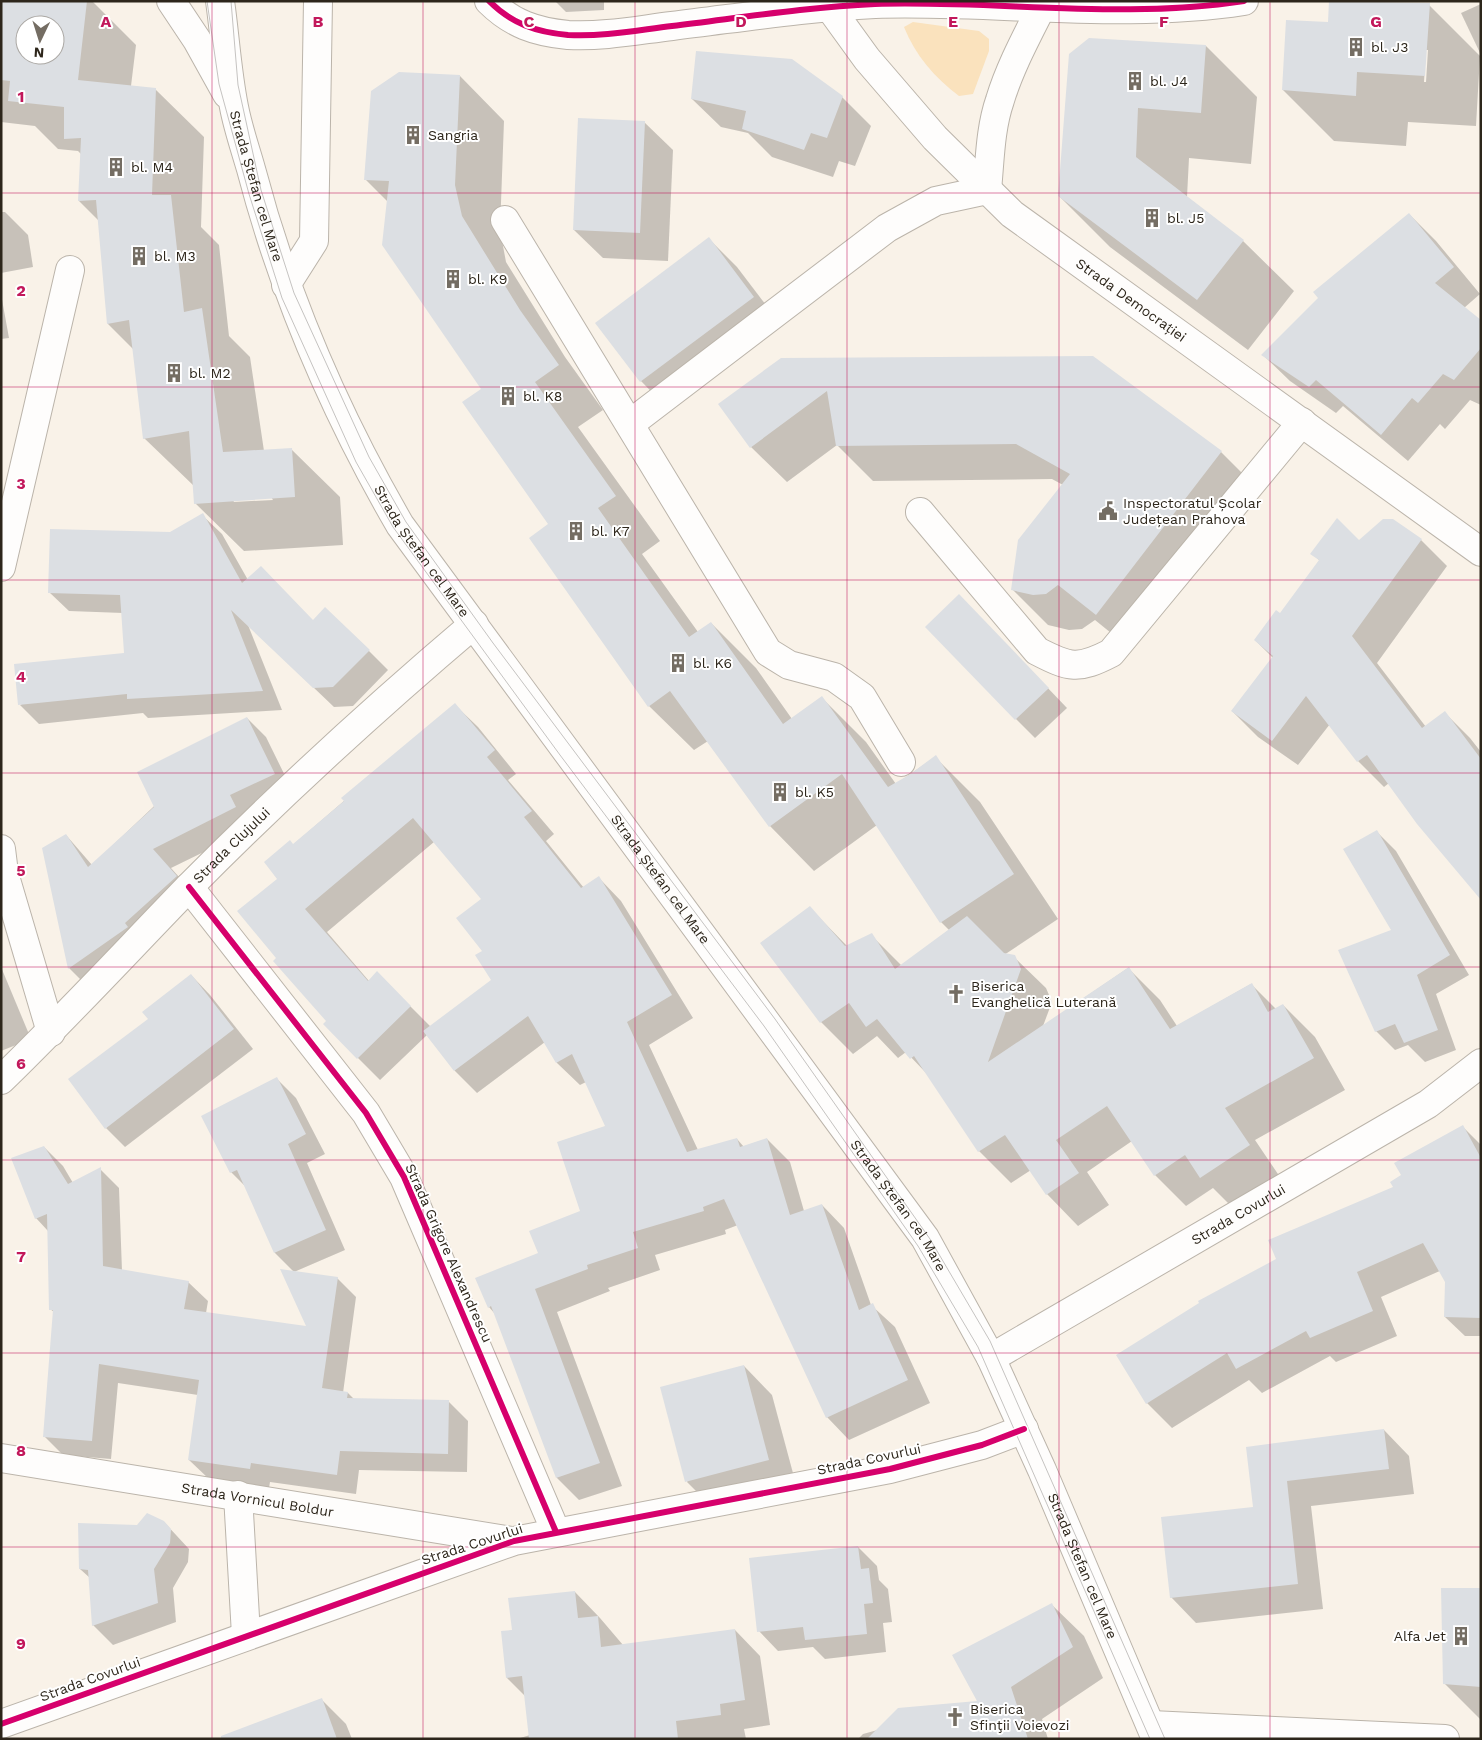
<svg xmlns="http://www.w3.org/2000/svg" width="1482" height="1740" font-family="'Work Sans',sans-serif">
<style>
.green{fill:#fae2bd}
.shadow{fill:#0003;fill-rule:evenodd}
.building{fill:#dcdfe3;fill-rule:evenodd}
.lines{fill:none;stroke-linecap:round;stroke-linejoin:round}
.minor-casing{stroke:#bbb4aa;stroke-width:30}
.major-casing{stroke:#bbb4aa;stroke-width:30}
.minor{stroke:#fefdfc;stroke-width:28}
.major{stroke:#fefdfc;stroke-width:28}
.tram{stroke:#c5c3c1;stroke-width:1}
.cycleway-casing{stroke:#fff;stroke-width:9}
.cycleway{stroke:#d6006c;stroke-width:6}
.grid{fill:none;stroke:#c2185b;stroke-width:1;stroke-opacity:0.55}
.labels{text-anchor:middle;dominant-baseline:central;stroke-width:4;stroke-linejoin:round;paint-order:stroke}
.poi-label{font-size:14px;fill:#2d261b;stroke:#fff;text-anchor:start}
.street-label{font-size:14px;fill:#2d261b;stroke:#fff}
.grid-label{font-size:16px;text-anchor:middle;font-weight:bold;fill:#c2185b;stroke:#fff;stroke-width:4;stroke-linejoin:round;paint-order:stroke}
</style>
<rect width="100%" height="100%" fill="#f9f2e8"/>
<!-- green -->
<path class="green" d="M913,22L979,31L989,39V51L973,94L959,96C935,78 915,55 904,27Z"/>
<!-- shadow -->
<g class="shadow">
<path d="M1,1H92L136,45L131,86L155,89L204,137L201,227L219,245L229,336L250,357L264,451L291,449L340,497L343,545L244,551L195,503L194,486L144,438L134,350L108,324L99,221L79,201L81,154L78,151L58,149L35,126L1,122ZM25,25H55V55H25ZM271,497L273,500L234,502L233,500Z"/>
<path d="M555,1H604V10L566,12Z"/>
<path d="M1330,1L1429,5L1480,56L1476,126L1408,122L1406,146L1334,141L1283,90L1329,24ZM1426,50H1428L1426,82H1424Z"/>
<path d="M1481,4V55L1461,13Z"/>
<path d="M1206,46L1257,97L1251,164L1189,158L1187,197L1243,241L1294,291L1248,350L1110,247L1059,196L1071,54Z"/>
<path d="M460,76L504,121L500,230L506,262L565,357L603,410L578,427L660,541L642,554L698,632L711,623L756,668L792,719L822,698L866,742L896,784L935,757L980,802L1058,919L1004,955L1014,957L1046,988L1052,1002L1043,1026L1128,968L1160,1000L1177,1026L1251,984L1276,1009L1283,1005L1315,1037L1345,1090L1255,1140L1280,1177L1233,1208L1213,1188L1186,1206L1155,1175L1132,1141L1087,1172L1109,1205L1078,1226L1047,1194L1031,1170L1011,1183L979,1151L929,1076L906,1052L898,1058L877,1036L853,1054L821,1022L761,943L810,908L847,946L871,935L902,966L949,930L941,922L877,825L814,871L770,826L708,741L694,750L649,706L550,524L388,202L365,179Z"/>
<path d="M842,97L871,126L855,166L839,161L833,177L772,157L748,133L721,127L692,99Z"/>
<path d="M644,122L673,150L668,261L603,258L574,230Z"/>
<path d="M1,212H5L28,235L33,267L1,273Z"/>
<path d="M1409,214L1436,241L1480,294L1464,308L1481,322V405L1470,400L1445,429L1440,424L1408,461L1343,406L1336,413L1290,381L1263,355L1320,298Z"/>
<path d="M709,239L737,267L782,326L669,410L641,381Z"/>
<path d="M1,294L9,338L1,339Z"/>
<path d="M1092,358L1221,452L1257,488L1132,650L1095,620L1082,629L1069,630L1048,625L1012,589L1063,485L1052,479L873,481L837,445L787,482L751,447L782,359Z"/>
<path d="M202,515L222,534L248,580L313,621L369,651L388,670L353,706L334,707L248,625L282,710L148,718L143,713L39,724L20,705L125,654L123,613L69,611L49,592L170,533Z"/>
<path d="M1393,520L1421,540L1447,566L1377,663L1426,727L1445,713L1470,738L1481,752V898L1389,783L1384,787L1358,761L1330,724L1298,765L1258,737L1232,711L1273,658L1255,640L1281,614L1320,561L1312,553L1359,541Z"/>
<path d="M978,615L1067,708L1035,738L1016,719Z"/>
<path d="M455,705L478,727L516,774L508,780L554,834L546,841L584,888L599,878L621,901L693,1018L649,1045L698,1150L737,1139L744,1147L767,1139L790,1162L804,1211L822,1205L844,1228L871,1305L895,1327L930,1403L849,1440L827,1417L738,1225L725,1230L726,1234L655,1255L660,1270L608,1288L610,1291L557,1312L622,1486L579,1500L557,1478L495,1314L489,1307L582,1212L607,1126L586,1082L580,1085L557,1063L545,1042L477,1093L455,1071L427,1035L380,1080L324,1024L328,1021L278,959L279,879L293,845ZM434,842L483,899L484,951L493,981L431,1027L377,973L369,981L327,932Z"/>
<path d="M247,718L266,737L294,794L255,827L171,868L196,896L88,987L69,968L44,849L66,835L92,865Z"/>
<path d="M1377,832L1396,851L1469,975L1436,994L1456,1050L1425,1062L1408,1045L1395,1050L1376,1031L1393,931Z"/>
<path d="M1,967L31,1039L1,1051Z"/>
<path d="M191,975L210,995L253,1049L125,1147L106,1128L150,1019Z"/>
<path d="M277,1079L296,1098L325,1154L307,1163L345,1250L294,1272L337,1278L356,1297L343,1393H348L354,1399L449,1402L468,1421L467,1472L359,1470L356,1494L270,1482L269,1488L209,1479L189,1460L198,1395L118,1383L111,1459L63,1455L44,1436L54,1312L50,1309L48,1231L36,1218L44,1147L63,1166L73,1183L100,1169L119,1188L122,1271L188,1282L208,1301L206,1313L308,1328L294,1272L275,1253L245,1186L231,1172L203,1116Z"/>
<path d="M1463,1127L1481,1145V1336H1465L1445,1317L1446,1282L1442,1270L1381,1297L1397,1336L1336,1362L1330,1356L1262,1393L1249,1380L1172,1428L1147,1403L1277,1259L1395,1187L1403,1176Z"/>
<path d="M744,1366L772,1395L797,1488L715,1510L687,1482Z"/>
<path d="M1384,1430L1409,1456L1414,1494L1311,1506L1323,1609L1196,1623L1171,1597L1254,1508L1247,1448Z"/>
<path d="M164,1522L189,1549L188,1562L173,1588L176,1622L113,1645L93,1625L90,1578L80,1569L137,1526Z"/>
<path d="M858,1547L877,1566L879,1580L888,1589L892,1622L883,1623L886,1652L825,1659L813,1647L778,1651L759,1631Z"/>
<path d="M1481,1589V1720L1445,1684Z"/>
<path d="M575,1592L600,1618L623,1645L735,1630L760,1656L770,1725L744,1729L746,1739H517L530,1735L525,1696L507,1678L513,1631Z"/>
<path d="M1052,1605L1084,1636L1103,1678L1042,1719L1048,1739H858L863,1734L979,1702Z"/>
<path d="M321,1699L346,1724L352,1739H254Z"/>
</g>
<!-- building -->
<g class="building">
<path d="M1,1H87L78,80L156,88L152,195H171L184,312L202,308L223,452L292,448L295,497L194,504L189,431L143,439L129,320L107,324L96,200L78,201L81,138L64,139V107L8,101L10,81L1,80ZM25,25H55V55H25Z"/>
<path d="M1329,1L1430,3L1425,76L1357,72L1356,96L1282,90L1286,20L1328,22Z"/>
<path d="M1089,38L1206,45L1201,113L1138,108L1136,157L1244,240L1197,300L1058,196L1069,54Z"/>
<path d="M696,51L792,59L843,96L827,138L811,133L804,150L742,129L746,111L691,99Z"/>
<path d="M399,72L460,75L455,185L462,216L520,310L559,365L535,382L616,496L598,508L689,637L711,622L783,724L822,696L888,787L909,775L936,755L1014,874L940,923L842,774L769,827L670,691L648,707L529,538L548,524L462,402L481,389L382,245L389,181L364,180L371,91Z"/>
<path d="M578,118L645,121L640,233L573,230Z"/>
<path d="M1409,213L1454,267L1435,283L1481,320V348L1454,380L1443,374L1418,403L1412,398L1381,435L1316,380L1309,387L1261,355L1318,298L1313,292Z"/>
<path d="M709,237L754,297L640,382L595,323Z"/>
<path d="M1093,356L1222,451L1096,615L1058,585L1046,594L1033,595L1011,590L1018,540L1070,474L1016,444L836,446L827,391L750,448L718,404L781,358Z"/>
<path d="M203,513L242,583L261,566L313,620L325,607L370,650L333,687L313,688L231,610L263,691L127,699V694L18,705L14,664L124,653L120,595L48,593L50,529L170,532Z"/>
<path d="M1337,518L1359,540L1383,519H1393L1422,539L1352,636L1422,728L1445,711L1481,759V900L1417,824L1367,755L1357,762L1306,696L1272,741L1231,711L1273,656L1254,640L1276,610L1280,613L1319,560L1310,554Z"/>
<path d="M959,594L1049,688L1015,720L925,627Z"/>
<path d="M455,703L495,750L487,757L532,811L524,817L581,888L599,876L672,995L627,1022L687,1152L737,1138L740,1147L767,1138L790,1215L822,1204L859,1310L873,1303L908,1380L826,1418L724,1199L703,1207L704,1211L633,1232L638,1248L587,1265L588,1269L535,1289L600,1463L556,1478L491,1306L488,1308L475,1278L538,1253L529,1231L580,1211L557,1142L605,1126L572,1054L556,1063L528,1016L454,1071L423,1031L491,980L475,955L482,951L456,918L481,899L413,818L305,909L368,981L377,971L411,1006L357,1059L323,1024L326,1021L273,961L276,958L237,911L277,879L264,862L290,840L293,844L344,801L341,798Z"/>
<path d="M247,717L275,774L230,795L236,807L153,849L177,876L125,923L128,927L68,969L42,848L66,834L88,867L154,807L137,772Z"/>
<path d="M1377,830L1450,955L1417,975L1438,1030L1404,1043L1395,1024L1375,1032L1338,950L1391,930L1343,849Z"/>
<path d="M810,906L845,946L872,933L895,969L967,916L1004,953L1015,955L1021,969L988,1062L1129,967L1170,1029L1252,983L1268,1012L1283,1004L1314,1058L1225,1108L1250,1145L1200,1178L1185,1155L1154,1176L1107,1106L1056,1140L1079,1173L1046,1195L1005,1135L978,1152L914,1056L910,1059L877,1019L866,1027L849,1003L820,1023L760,943Z"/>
<path d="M191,974L234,1029L105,1129L68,1079L148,1019L142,1012Z"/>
<path d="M277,1077L306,1134L288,1144L326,1230L274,1253L237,1170L230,1173L201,1116Z"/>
<path d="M1463,1125L1481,1158V1318L1444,1317L1445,1282L1423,1243L1357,1272L1373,1311L1310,1338L1306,1331L1236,1369L1227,1353L1146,1404L1116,1355L1199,1303L1198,1301L1276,1259L1268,1240L1393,1187L1390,1182L1401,1175L1394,1163Z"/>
<path d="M44,1146L68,1184L101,1167L103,1266L189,1281L184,1309L306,1326L280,1269L338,1277L322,1388L348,1392L347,1398L449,1400L448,1454L340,1451L337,1475L251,1463L250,1469L188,1460L199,1380L99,1364L92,1441L43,1437L53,1310H49L47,1214L35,1219L11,1158Z"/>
<path d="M744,1365L769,1460L685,1482L660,1387Z"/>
<path d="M1384,1429L1389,1469L1287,1481L1298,1584L1170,1598L1161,1517L1253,1507L1246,1447Z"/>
<path d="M147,1513L164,1521L171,1529L170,1543L154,1569L158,1603L92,1626L88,1570L79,1569L78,1523L137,1525Z"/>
<path d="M858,1546L861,1569L869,1568L873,1603L864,1604L867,1634L805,1640L803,1627L757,1632L749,1558Z"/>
<path d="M1441,1588H1481V1687L1443,1684Z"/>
<path d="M575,1591L578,1618L598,1616L601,1647L735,1629L745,1700L720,1704L721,1715L676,1721L678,1739H529L522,1676L506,1678L501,1631L512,1630L508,1598Z"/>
<path d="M1052,1603L1073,1647L1011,1687L1028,1739H867L898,1708L977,1701L952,1655Z"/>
<path d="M322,1698L337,1739H221V1736Z"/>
</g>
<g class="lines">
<!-- minor casing -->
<g class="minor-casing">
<g id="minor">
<path d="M489,1C512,24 536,32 568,35C603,37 638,30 672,26C739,18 807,7 875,4C998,0 1122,20 1244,1"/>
<path d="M505,220L768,652L789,665L834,677L862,697L901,762"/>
<path d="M286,285L314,241L318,1"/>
<path d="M631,423L887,228L936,201L987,190"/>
<path d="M920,512L1037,651C1070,668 1078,670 1111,653L1302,422"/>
<path d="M1,567L70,270"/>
<path d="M1,849L4,873L51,1032"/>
<path d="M189,887L366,1113L404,1177L556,1532"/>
<path id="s1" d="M1,1080C65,1018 126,952 188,888C279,796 375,708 474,624"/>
<path id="s2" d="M991,1358L1428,1104L1481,1063"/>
<path id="s3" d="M1,1458L512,1541"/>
<path d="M238,1495L246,1635"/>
<path d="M1,1724L514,1541L890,1469L982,1445L1024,1429"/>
<path d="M1151,1725L1445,1739"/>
</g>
</g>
<!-- major casing -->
<g class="major-casing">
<g id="major">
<path d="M171,1L197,40L227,94"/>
<path id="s4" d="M220,1C225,36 227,72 234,107C238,128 245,148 251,169C284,295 335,413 400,525L925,1238L991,1358L1042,1470L1156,1739"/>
<path id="s5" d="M825,1L867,59L935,138L1012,214L1481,552"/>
<path d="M987,190C990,160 990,129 1000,100C1010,67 1027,36 1042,6"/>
</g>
</g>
<!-- minor -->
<use href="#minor" class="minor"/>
<!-- major -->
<use href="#major" class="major"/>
<!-- tram -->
<g class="tram">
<path d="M207,1L219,84L249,194L282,298L356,462L393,527L560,755L764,1026L918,1246L978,1347L1150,1739"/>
<path d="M231,1L238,85L261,190L294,293L369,457L406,522L493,643L775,1019L930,1239L990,1341L1165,1739"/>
</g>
<!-- cycleway casing -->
<g class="cycleway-casing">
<g id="cycleway">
<path d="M489,1C512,24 536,32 568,35C603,37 638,30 672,26C739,18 807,7 875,4C998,0 1122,20 1244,1"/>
<path d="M189,887L366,1113L404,1177L556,1532"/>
<path d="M1,1724L514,1541L890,1469L982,1445L1024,1429"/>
</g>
</g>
<!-- cycleway -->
<use href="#cycleway" class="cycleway"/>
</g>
<!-- grid -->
<path class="grid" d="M212,1V1739M423,1V1739M635,1V1739M847,1V1739M1059,1V1739M1270,1V1739M1,193H1481M1,387H1481M1,580H1481M1,773H1481M1,967H1481M1,1160H1481M1,1353H1481M1,1547H1481"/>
<!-- icons -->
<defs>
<g id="building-bare" transform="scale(1.5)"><path d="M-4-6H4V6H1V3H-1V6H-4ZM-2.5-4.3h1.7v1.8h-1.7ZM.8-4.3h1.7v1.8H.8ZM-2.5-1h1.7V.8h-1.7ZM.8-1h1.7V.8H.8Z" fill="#746d63" stroke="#fff" stroke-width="2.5" paint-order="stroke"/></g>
<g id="civic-bare" transform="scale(1.5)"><path d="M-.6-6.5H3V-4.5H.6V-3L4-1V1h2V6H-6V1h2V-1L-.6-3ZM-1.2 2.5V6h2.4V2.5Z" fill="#746d63" stroke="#fff" stroke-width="2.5" paint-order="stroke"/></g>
<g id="church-bare" transform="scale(1.5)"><path d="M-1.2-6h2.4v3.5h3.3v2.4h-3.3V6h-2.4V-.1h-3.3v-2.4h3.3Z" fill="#746d63" stroke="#fff" stroke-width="2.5" paint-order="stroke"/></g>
</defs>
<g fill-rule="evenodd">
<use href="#building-bare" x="1356" y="47"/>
<use href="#building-bare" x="1135" y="81"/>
<use href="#building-bare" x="413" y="135"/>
<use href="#building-bare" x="116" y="167"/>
<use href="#building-bare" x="1152" y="218"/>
<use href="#building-bare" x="139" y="256"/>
<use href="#building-bare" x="453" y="279"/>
<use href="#building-bare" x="174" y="373"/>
<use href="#building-bare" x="508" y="396"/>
<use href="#civic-bare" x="1108" y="511"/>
<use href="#building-bare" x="576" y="531"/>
<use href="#building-bare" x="678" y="663"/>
<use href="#building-bare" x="780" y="792"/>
<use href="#church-bare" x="956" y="994"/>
<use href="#building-bare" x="1461" y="1636"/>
<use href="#church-bare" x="955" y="1717"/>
</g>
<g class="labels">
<!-- poi labels -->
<g class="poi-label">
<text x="1371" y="47">bl. J3</text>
<text x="1150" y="81">bl. J4</text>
<text x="428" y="135">Sangria</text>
<text x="131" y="167">bl. M4</text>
<text x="1167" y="218">bl. J5</text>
<text x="154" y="256">bl. M3</text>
<text x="468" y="279">bl. K9</text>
<text x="189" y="373">bl. M2</text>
<text x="523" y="396">bl. K8</text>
<text x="1123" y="503">Inspectoratul Școlar<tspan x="1123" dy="16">Județean Prahova</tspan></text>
<text x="591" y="531">bl. K7</text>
<text x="693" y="663">bl. K6</text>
<text x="795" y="792">bl. K5</text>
<text x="971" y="986">Biserica<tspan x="971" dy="16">Evanghelică Luterană</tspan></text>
<text x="1446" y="1636" text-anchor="end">Alfa Jet</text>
<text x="970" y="1709">Biserica<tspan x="970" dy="16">Sfinţii Voievozi</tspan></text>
</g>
<!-- street labels -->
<g class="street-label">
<text stroke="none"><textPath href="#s4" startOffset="189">Strada Ștefan cel Mare</textPath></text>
<text stroke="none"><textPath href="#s5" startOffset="431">Strada Democrației</textPath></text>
<text stroke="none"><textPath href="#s4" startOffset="592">Strada Ștefan cel Mare</textPath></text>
<text stroke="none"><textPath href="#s1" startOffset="329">Strada Clujului</textPath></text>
<text stroke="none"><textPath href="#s4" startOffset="998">Strada Ștefan cel Mare</textPath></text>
<text stroke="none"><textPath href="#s4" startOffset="1402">Strada Ștefan cel Mare</textPath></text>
<text stroke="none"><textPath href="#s2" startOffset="286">Strada Covurlui</textPath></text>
<text transform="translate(449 1253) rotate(66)">Strada Grigore Alexandrescu</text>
<text transform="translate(869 1459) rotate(-12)">Strada Covurlui</text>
<text stroke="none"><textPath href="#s3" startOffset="260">Strada Vornicul Boldur</textPath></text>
<text transform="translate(472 1544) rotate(-18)">Strada Covurlui</text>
<text stroke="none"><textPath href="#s4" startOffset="1808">Strada Ștefan cel Mare</textPath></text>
<text transform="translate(90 1679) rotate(-20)">Strada Covurlui</text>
</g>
</g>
<g class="grid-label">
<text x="106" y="27">A</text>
<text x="318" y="27">B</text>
<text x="529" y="27">C</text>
<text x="741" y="27">D</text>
<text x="953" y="27">E</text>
<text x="1164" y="27">F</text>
<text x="1376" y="27">G</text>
<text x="21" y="102">1</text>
<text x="21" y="296">2</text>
<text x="21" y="489">3</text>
<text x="21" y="682">4</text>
<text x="21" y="876">5</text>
<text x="21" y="1069">6</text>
<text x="21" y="1262">7</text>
<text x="21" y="1456">8</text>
<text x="21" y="1649">9</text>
</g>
<!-- border -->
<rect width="1482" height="1740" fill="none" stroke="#2d261b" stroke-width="5"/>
<!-- north arrow -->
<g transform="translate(40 40) rotate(184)"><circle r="24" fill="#ffffff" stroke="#aba8a4"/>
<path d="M0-4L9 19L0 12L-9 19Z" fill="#746d63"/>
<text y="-8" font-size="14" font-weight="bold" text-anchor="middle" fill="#2d261b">N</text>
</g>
</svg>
